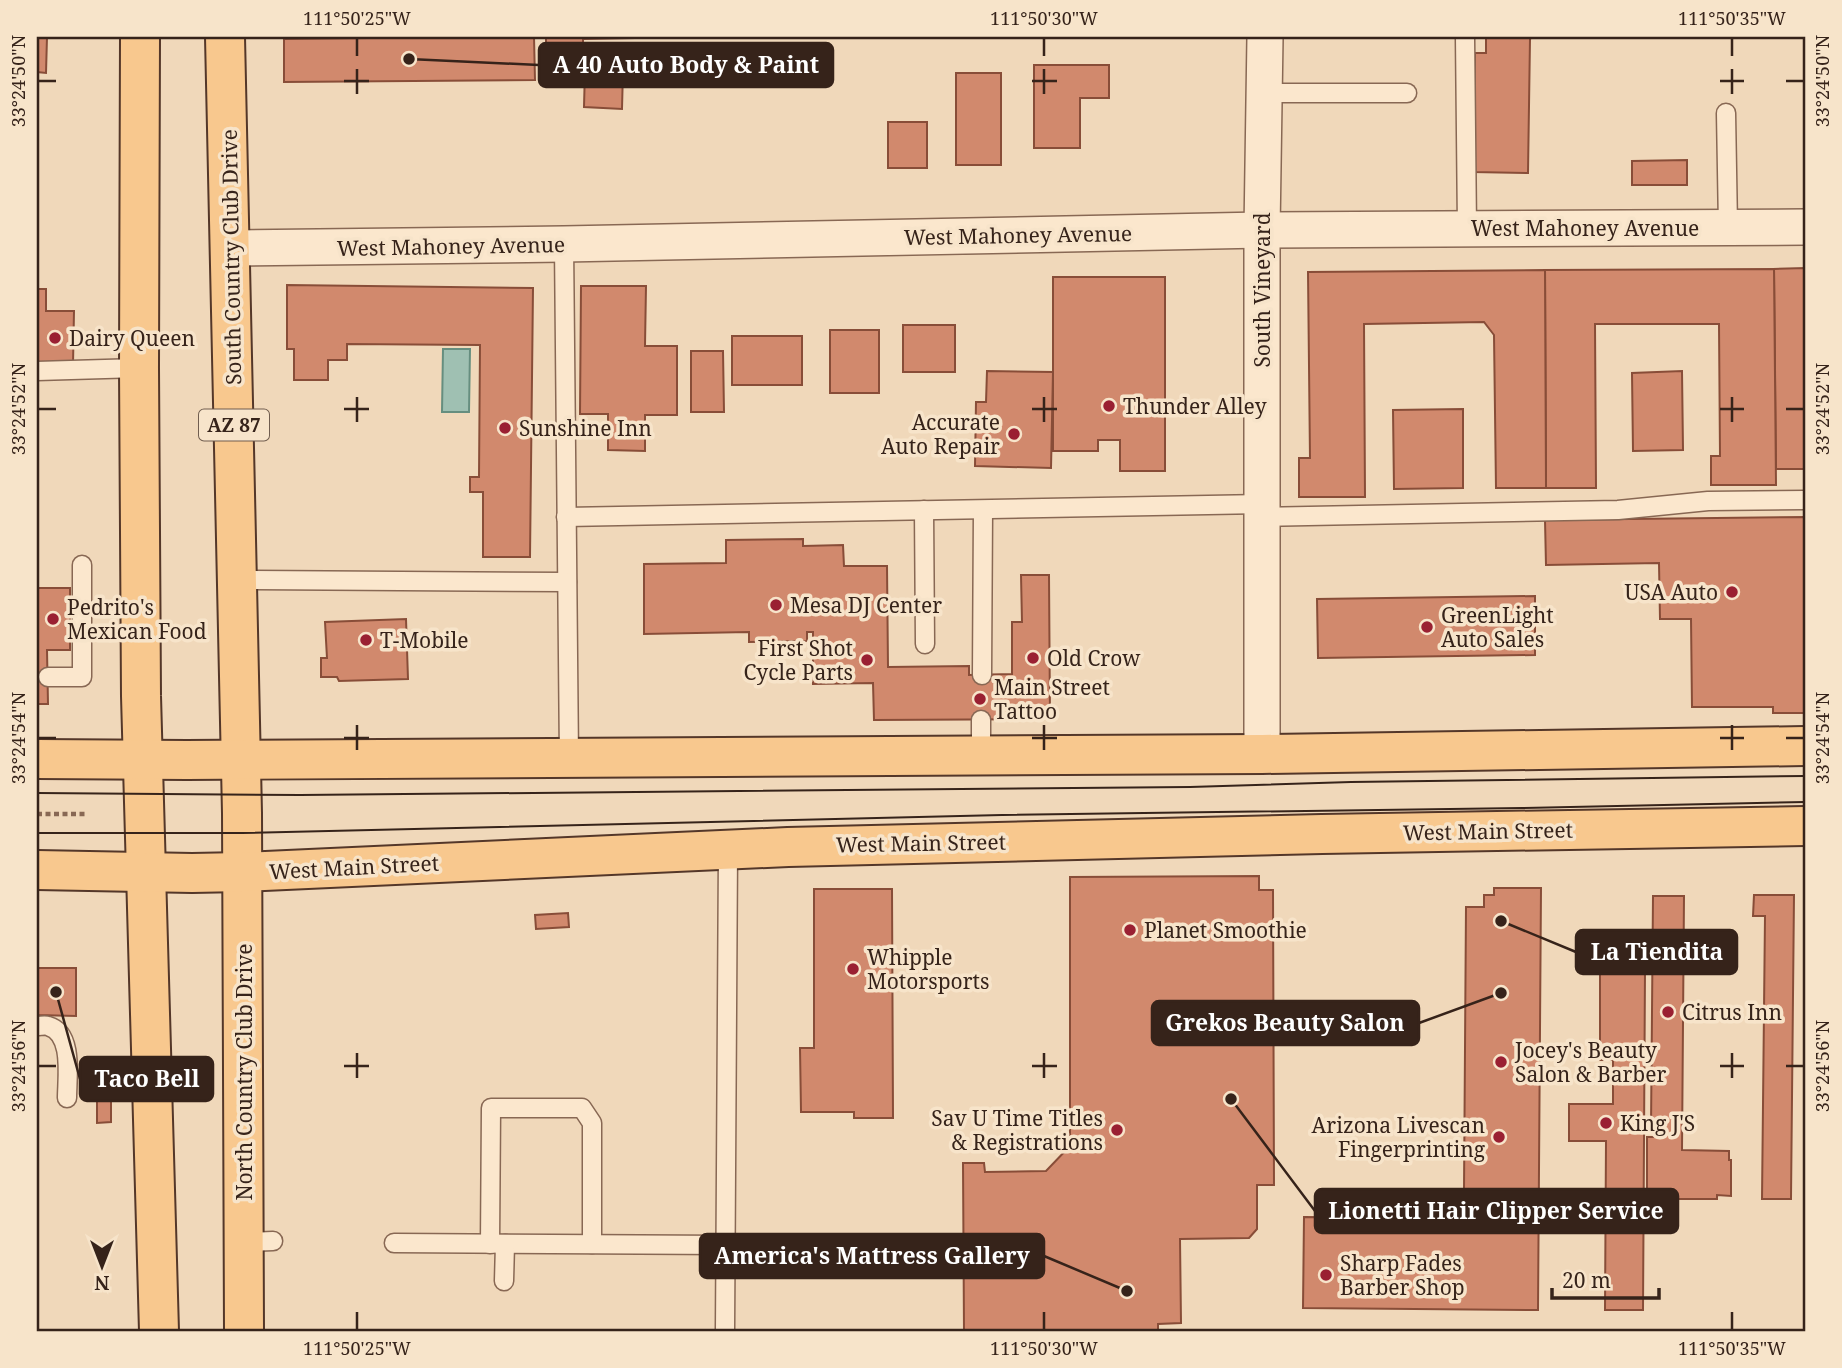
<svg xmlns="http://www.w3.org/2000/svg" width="1842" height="1368" font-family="'Noto Serif',serif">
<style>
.water{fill:#9fc0b2;stroke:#668e7f;stroke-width:2}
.building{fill:#d1896d;stroke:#884d38;stroke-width:2}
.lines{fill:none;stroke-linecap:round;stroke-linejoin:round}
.service-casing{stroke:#886854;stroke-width:21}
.minor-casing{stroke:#886854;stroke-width:38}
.primary-casing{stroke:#543729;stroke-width:42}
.path{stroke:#886854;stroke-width:4.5;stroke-dasharray:5 3.5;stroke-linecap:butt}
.service{stroke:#fbe7cd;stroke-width:18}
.minor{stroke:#fbe7cd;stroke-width:35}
.primary{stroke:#f8c88e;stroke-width:38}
.tram{stroke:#36231a;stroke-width:2}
.ticks{fill:none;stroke:#36231a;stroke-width:2.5}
.poi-dot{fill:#9a2032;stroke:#f7e4ca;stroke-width:2.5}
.labels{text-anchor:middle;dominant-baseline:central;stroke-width:7;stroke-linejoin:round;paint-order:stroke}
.shield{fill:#f7e4ca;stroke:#705d4f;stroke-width:2}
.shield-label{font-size:19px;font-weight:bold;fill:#36231a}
.street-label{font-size:21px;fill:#36231a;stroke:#f7e4ca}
.poi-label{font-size:21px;fill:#36231a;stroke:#f7e4ca;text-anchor:start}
.leader{fill:none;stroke:#36231a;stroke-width:2.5}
.callout-dot{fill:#36231a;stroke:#f7e4ca;stroke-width:2.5}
.callout{fill:#36231a;stroke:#36231a;stroke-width:2.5}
.callout-label{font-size:23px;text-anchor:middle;font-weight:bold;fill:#fff}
.neatline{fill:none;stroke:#36231a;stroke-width:2.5}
.ticks-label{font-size:18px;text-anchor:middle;fill:#36231a}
</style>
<rect width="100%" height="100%" fill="#f0d8ba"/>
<!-- water -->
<path class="water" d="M443,349H470L469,412H442Z"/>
<!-- building -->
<g class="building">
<path d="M37,37H47L46,73L37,72Z"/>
<path d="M367,37H534L535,80L284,82V39L367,38Z"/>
<path d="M546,37H634V38L583,39V49L546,50Z"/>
<path d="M1486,37H1532L1530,39L1528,173L1473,172L1475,53H1486Z"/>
<path d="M1034,65H1109V98H1080V148H1034Z"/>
<path d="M585,69L623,70L622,109L584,107Z"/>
<rect x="956" y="73" width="45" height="92"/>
<rect x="888" y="122" width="39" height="46"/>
<path d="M1687,160V185H1632V161Z"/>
<path d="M1805,268V469H1776L1774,269Z"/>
<path d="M1774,269L1776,485H1711V456H1720L1719,324H1595L1596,488H1546L1545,270Z"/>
<path d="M1545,270L1546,488H1496L1494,335L1484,322L1364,324L1365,497H1299V458H1310L1308,272Z"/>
<path d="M1053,277H1165V471H1120V440H1098V451H1053Z"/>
<path d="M287,285L533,288L530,557H483V492H470V477H479L480,345L347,344V360H328V380H294V349H287Z"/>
<path d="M581,286H646L645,346H677V415H645V451L608,450V414H580Z"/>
<path d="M37,289H46V311H74L73,365H37Z"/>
<rect x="903" y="325" width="52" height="47"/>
<rect x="830" y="330" width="49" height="63"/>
<rect x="732" y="336" width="70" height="49"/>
<path d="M691,351H723L724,412H691Z"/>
<path d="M987,371L1053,372L1051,468L975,466L976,402H986Z"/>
<path d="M1682,371L1683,450L1633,451L1632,373Z"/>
<path d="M1463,409V488L1394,489L1393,410Z"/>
<path d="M1805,517V713H1773V707H1692L1691,619H1660L1659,563L1546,565L1545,520Z"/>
<path d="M803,539V546L843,545L844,566H887L888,667L969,666V675L1012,674V622H1022L1021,575H1049L1050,719L874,720L873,683L813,684V632H807V641L749,642V632L644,634V564L726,563V540Z"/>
<path d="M37,588H70V650H47L48,704H37Z"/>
<path d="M1535,596V655L1318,658L1317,599Z"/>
<path d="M406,619L408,679L339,681L337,677H321V658H327L325,622Z"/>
<path d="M1259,876V890H1273L1274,1185H1257V1229L1249,1238L1180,1239L1181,1323L1158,1324V1331H964L963,1163H984L985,1172L1046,1171L1070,1146V877Z"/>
<path d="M1494,888H1541L1538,1310L1303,1308L1304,1217L1438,1218L1464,1190L1466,907H1484V895H1494Z"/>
<path d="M814,889H892L893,1118H854V1112H801L800,1048H814Z"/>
<path d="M1754,895H1794L1791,1199H1762L1765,916H1753Z"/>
<path d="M1653,896H1684L1682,1150L1729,1151V1160H1731V1196L1717,1195V1199H1677V1214L1666,1213V1221H1647V1137H1656V1128H1651Z"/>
<path d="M568,913L569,927L536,929L535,915Z"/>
<path d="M37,968H76V1016L37,1015Z"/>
<path d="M1600,969H1645L1643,1310H1605L1606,1141H1569V1104H1613V1060H1600Z"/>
<path d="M111,1093V1122L97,1123V1094Z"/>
</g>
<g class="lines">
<!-- service casing -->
<g class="service-casing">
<g id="service">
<path d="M1465,37L1467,229"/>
<path d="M1264,93H1407"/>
<path d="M1726,113L1728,227"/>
<path d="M564,244L569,758"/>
<path d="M37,371L139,368"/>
<path d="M924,510L925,644"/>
<path d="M566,517L1263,504"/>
<path d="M1263,517L1618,510L1708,501L1805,500"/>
<path d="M238,580L567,582"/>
<path d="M982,675L983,510"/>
<path d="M48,677H82V565"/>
<path d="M981,755V720"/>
<path d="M37,1026C41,1026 45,1025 48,1026C74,1033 67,1078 67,1098"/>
<path d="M244,1242L273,1241"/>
<path d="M394,1243L727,1245"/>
<path d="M490,1244L491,1108H582L592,1123V1244"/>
<path d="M504,1281L505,1244"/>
<path d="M725,1331L728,850"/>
</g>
</g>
<!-- minor casing -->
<g class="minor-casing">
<g id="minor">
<path d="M231,248L564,244L1262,230L1805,227"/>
<path d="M1262,754V230L1265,37"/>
</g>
</g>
<!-- primary casing -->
<g class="primary-casing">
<g id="primary">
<path d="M140,37L139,368L141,696L159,1331"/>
<path d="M225,37L242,813L244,1331"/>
<path d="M37,759L187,760L1262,754L1805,746"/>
<path d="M37,870L192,873L242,872L788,847L1322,834L1805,826"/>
</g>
</g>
<!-- path -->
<path class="path" d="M37,814H88"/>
<!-- service -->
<use href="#service" class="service"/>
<!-- minor -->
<use href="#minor" class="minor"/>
<!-- primary -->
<use href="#primary" class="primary"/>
<!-- tram -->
<g class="tram">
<path d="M37,793L300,795L1190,787L1351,782L1805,776"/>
<path d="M37,833H242L1002,815L1522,808L1805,802"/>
</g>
</g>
<!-- ticks -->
<path class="ticks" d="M357,38V56M1044,38V56M1732,38V56M357,69V94M1044,69V94M1732,69V94M38,81H56M344,81H369M1032,81H1057M1720,81H1744M1786,81H1804M357,397V422M1044,397V422M1732,397V422M38,409H56M344,409H369M1032,409H1057M1720,409H1744M1786,409H1804M357,725V750M1044,725V750M1732,725V750M38,738H56M344,738H369M1032,738H1057M1720,738H1744M1786,738H1804M357,1053V1078M1044,1053V1078M1732,1053V1078M38,1066H56M344,1066H369M1032,1066H1057M1720,1066H1744M1786,1066H1804M357,1312V1330M1044,1312V1330M1732,1312V1330"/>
<!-- markers -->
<g class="poi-dot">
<circle cx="55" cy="338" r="7"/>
<circle cx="1109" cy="406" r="7"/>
<circle cx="505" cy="428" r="7"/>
<circle cx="1014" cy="434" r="7"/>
<circle cx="1732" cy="592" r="7"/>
<circle cx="776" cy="605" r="7"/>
<circle cx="53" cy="619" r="7"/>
<circle cx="1427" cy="627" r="7"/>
<circle cx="366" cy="640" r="7"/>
<circle cx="1033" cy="658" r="7"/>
<circle cx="867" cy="660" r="7"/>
<circle cx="980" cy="699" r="7"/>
<circle cx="1130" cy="930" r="7"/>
<circle cx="853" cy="969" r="7"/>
<circle cx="1668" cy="1012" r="7"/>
<circle cx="1501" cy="1062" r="7"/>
<circle cx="1606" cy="1123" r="7"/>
<circle cx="1117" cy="1130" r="7"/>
<circle cx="1499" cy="1137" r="7"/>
<circle cx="1326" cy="1275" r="7"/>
</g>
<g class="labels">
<!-- shield labels -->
<rect class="shield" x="199" y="409.5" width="70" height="31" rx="5"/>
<g class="shield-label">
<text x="234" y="425">AZ 87</text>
</g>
<!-- street labels -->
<g class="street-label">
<text x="1585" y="228">West Mahoney Avenue</text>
<text transform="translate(1018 235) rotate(-1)">West Mahoney Avenue</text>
<text transform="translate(451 246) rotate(-1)">West Mahoney Avenue</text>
<text transform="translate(231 257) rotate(-91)">South Country Club Drive</text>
<text transform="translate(1262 290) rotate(-90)">South Vineyard</text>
<text transform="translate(1488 831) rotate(-1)">West Main Street</text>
<text transform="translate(921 843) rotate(-1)">West Main Street</text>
<text transform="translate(354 867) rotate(-3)">West Main Street</text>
<text transform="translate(244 1072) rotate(-90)">North Country Club Drive</text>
</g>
<!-- poi labels -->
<g class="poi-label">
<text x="69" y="338">Dairy Queen</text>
<text x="1123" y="406">Thunder Alley</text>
<text x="1000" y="422" text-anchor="end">Accurate<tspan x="1000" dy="24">Auto Repair</tspan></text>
<text x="519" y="428">Sunshine Inn</text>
<text x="1718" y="592" text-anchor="end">USA Auto</text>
<text x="790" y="605">Mesa DJ Center</text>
<text x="67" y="607">Pedrito's<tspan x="67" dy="24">Mexican Food</tspan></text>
<text x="1441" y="615">GreenLight<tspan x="1441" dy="24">Auto Sales</tspan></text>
<text x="380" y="640">T-Mobile</text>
<text x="853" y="648" text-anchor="end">First Shot<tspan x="853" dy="24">Cycle Parts</tspan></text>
<text x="1047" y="658">Old Crow</text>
<text x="994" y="687">Main Street<tspan x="994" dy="24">Tattoo</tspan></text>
<text x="1144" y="930">Planet Smoothie</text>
<text x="867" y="957">Whipple<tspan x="867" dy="24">Motorsports</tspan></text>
<text x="1682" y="1012">Citrus Inn</text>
<text x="1515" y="1050">Jocey's Beauty<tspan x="1515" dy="24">Salon &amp; Barber</tspan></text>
<text x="1103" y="1118" text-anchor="end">Sav U Time Titles<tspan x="1103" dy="24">&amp; Registrations</tspan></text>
<text x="1620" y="1123">King J'S</text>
<text x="1485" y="1125" text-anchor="end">Arizona Livescan<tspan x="1485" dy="24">Fingerprinting</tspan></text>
<text x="1340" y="1263">Sharp Fades<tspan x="1340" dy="24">Barber Shop</tspan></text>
</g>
</g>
<!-- callouts -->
<path class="leader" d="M409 59L539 65M1501 921L1576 952M1501 993L1419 1023M56 992L80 1079M1231 1099L1315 1211M1127 1291L1044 1256"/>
<g class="callout-dot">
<circle cx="409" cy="59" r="7"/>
<circle cx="1501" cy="921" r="7"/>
<circle cx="1501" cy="993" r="7"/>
<circle cx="56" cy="992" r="7"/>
<circle cx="1231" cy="1099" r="7"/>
<circle cx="1127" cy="1291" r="7"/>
</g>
<g class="callout">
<rect x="539" y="43" width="294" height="44" rx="7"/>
<rect x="1576" y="930" width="161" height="44" rx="7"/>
<rect x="1152" y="1001" width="267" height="44" rx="7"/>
<rect x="80" y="1057" width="133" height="44" rx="7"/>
<rect x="1315" y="1189" width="363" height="44" rx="7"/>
<rect x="700" y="1234" width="344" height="44" rx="7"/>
</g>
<g class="callout-label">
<text x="686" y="73">A 40 Auto Body &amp; Paint</text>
<text x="1657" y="960">La Tiendita</text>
<text x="1285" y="1031">Grekos Beauty Salon</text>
<text x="147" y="1087">Taco Bell</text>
<text x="1496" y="1219">Lionetti Hair Clipper Service</text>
<text x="872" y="1264">America's Mattress Gallery</text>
</g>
<!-- border -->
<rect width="1842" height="1368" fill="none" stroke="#f7e4ca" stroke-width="77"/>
<!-- north arrow -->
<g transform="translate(102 1266) rotate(180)" stroke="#f7e4ca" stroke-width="5" paint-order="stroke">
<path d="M0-5L12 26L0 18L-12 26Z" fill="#36231a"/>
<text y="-10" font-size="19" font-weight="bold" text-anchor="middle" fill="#36231a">N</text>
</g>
<!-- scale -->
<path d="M1552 1288v10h107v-10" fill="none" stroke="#36231a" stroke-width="3.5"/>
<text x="1562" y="1288" font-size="21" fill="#36231a" stroke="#f7e4ca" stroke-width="5" paint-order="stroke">20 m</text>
<rect x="38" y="38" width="1766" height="1292" class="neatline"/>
<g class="ticks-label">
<text x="357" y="25">111°50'25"W</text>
<text x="1044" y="25">111°50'30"W</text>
<text x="1732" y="25">111°50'35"W</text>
<text transform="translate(1823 81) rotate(-90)" y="6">33°24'50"N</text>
<text transform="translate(19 81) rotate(-90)" y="6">33°24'50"N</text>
<text transform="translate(1823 409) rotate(-90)" y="6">33°24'52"N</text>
<text transform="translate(19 409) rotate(-90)" y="6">33°24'52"N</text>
<text transform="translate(1823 738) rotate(-90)" y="6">33°24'54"N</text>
<text transform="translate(19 738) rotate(-90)" y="6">33°24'54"N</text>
<text transform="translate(1823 1066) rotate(-90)" y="6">33°24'56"N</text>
<text transform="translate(19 1066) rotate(-90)" y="6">33°24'56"N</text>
<text x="357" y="1355">111°50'25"W</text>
<text x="1044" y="1355">111°50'30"W</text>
<text x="1732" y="1355">111°50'35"W</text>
</g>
</svg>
